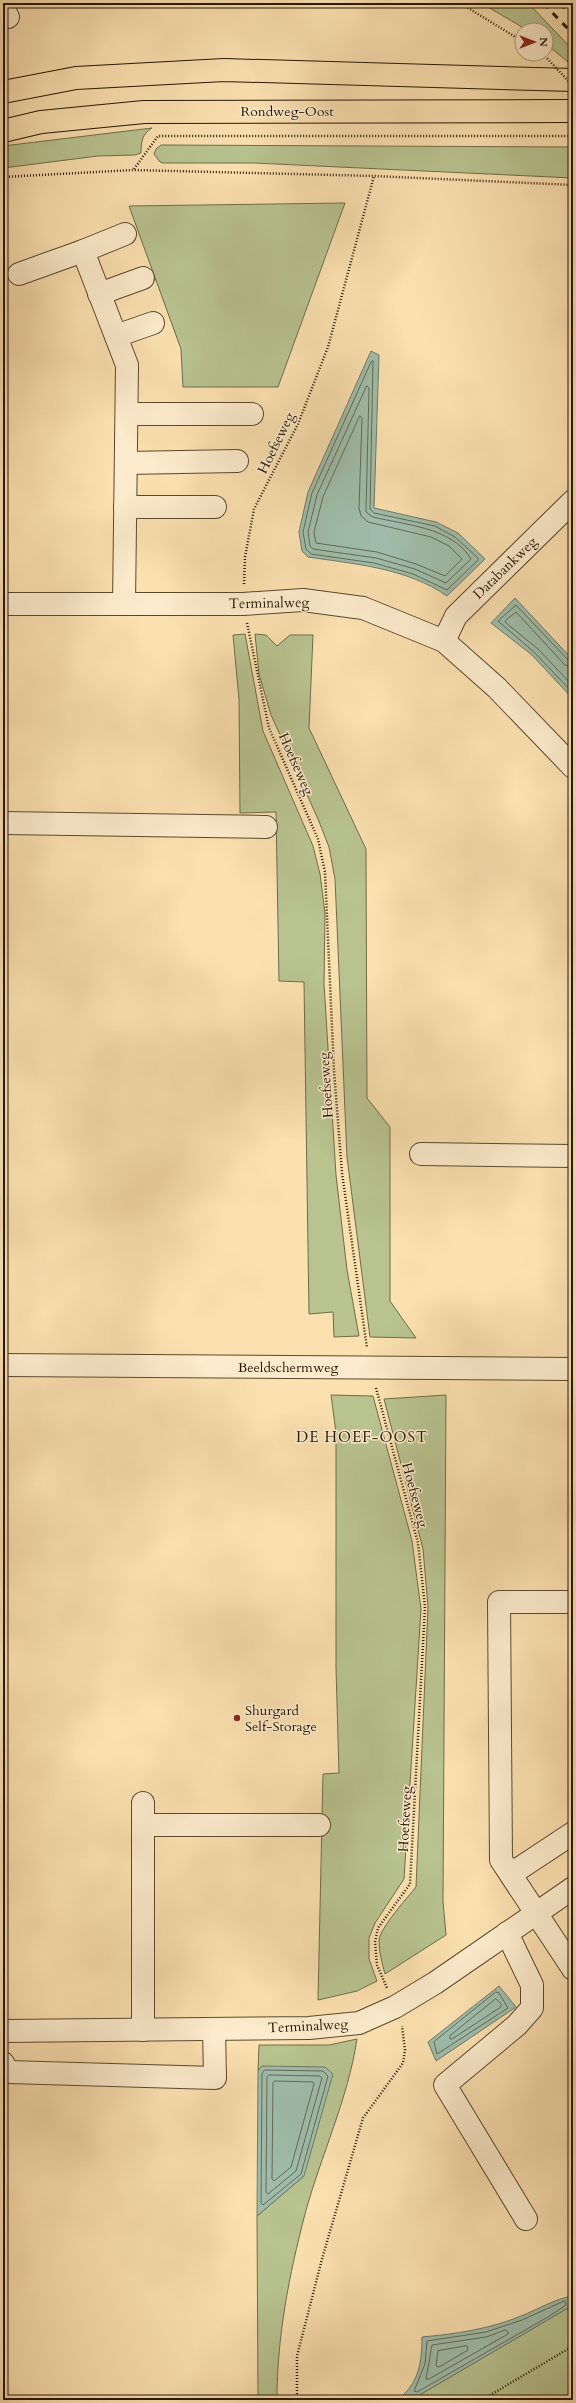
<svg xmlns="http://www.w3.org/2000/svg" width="576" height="2403" font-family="Cardo,serif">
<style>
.green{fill:#b8c390;stroke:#6f6c48}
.water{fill:#9fbdab;stroke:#6f7a67}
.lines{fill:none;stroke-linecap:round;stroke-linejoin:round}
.shore{stroke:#626a56;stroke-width:1}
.minor-casing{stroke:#5b482c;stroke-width:24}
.major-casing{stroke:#261600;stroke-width:24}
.path{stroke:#261600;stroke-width:2.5;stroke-dasharray:1 2;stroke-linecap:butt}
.minor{stroke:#fcebcc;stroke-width:22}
.major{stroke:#fbe0b0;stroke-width:22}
.rail{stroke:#261600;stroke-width:3;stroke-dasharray:7 7;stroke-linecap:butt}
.path-bridge{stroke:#261600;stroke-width:2.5;stroke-dasharray:1 2;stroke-linecap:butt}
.poi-dot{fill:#8f2418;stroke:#fcebcc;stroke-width:1.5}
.labels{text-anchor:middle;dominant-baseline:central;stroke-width:3;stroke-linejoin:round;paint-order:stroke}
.street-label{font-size:14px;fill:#261600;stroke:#fcebcc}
.poi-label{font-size:14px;fill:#261600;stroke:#fcebcc;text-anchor:start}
.neighbourhood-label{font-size:15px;letter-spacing:1px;fill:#261600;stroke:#fcebcc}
</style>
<rect width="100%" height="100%" fill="#fbe0b0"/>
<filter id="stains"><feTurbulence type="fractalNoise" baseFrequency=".005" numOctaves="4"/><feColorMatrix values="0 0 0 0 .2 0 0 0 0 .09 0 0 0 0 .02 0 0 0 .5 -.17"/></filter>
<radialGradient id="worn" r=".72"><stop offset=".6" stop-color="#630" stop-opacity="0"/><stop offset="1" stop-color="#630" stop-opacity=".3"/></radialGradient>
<!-- green -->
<g class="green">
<path d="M481,3H528L573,50V66L546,44V30H527Z"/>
<path d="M152,128C142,134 141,142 141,153L135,155L98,156L3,168V146Z"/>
<path d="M161,145L573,147V178L254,163H163L160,162L154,154L156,149Z"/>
<path d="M345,203L278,387H183L181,349L129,206Z"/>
<path d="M245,634L263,731L313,846L320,874L325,913L324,984L336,1175L347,1270L359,1336L334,1337L333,1312L309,1314L304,982L279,981L276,812L240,813L239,699L233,635Z"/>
<path d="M255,634L266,635L277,646L290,635H313L309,728L366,849L367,1098L390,1127V1301L416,1338L370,1337L347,1157L335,879L329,847L318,819L271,715L259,674Z"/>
<path d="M331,1395L373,1396L412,1541L421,1609L404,1879L375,1923L369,1938V1959L377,1981L357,1991L318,2000L323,1774L339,1773L336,1668V1433Z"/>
<path d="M446,1395L443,1901L446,1935L385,1974C382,1963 379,1952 379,1940C380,1928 408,1897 416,1887L428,1607L423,1549L384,1399Z"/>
<path d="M357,2039C348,2099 321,2155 305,2214C289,2275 277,2337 277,2400H258L257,2216L304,2176L262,2066L258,2071L259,2045H329Z"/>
<path d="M573,2305V2400H411Z"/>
</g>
<!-- water -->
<g class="water">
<path d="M371,351L379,355L374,508L436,522L458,533L485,559L447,596C407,568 355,564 308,557L302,551L299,532L308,492Z"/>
<path d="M515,598L573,660V699L532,655L491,623Z"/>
<path d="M499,1986L516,2007L436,2061L428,2042Z"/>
<path d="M262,2066L325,2067L333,2074L304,2176L257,2216L258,2071Z"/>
<path d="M573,2296V2305L411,2400H397C419,2384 422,2362 422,2337C455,2334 490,2329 521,2316C539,2309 554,2299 573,2296Z"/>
</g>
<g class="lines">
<!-- shore -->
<g class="shore">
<path d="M373,361L370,509L374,513L435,526L455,537L478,558V560L447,590L413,574L374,563L311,554L306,549L303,532L312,493L371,362Z"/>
<path d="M367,386L369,388L366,512L373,517C405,525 452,527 471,559L446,583L415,569L376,558L313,549L310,546L308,532L317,495Z"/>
<path d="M360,416L362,418L359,508L361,516L368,522L431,537L449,546L462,559L445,576L416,564L377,552L316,543L314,532L323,497Z"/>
<path d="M573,662L569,661L516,605L498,621L534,652L573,693"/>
<path d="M573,667L565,665L516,612L505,621L506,623L538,649L573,686"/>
<path d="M496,1992L499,1993L508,2008L437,2054L434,2042Z"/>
<path d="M496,1999L501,2004V2007L452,2039H450V2036Z"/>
<path d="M265,2070L323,2071L328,2076L301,2174L263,2205L261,2203L262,2074Z"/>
<path d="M269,2075L320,2076L322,2078L296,2171L268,2194L266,2192L267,2077Z"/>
<path d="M275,2081L313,2082L314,2084L291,2167L274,2181L272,2179L273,2083Z"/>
<path d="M565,2301L566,2305L548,2317L417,2392L414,2391L425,2364L427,2341L486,2332L522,2320Z"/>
<path d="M506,2330L508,2332V2334L429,2379H426L432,2345L486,2337Z"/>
<path d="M467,2346L468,2350L439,2367L436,2366L438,2351Z"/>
</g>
<!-- minor casing -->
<g class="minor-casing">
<g id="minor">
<path d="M3,8L8,17"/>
<path d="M19,274L83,251"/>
<path d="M99,294L143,278"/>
<path d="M116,336L153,323"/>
<path d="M127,414H252"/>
<path d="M126,463L237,461"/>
<path d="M125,507H215"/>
<path d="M3,604H243L303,600L363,608L444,641L497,688L573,767"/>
<path d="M124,604L127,365L83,251L125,234"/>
<path d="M444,641L456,616L573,501"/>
<path d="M3,823L266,827"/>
<path d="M421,1154L573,1156"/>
<path d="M3,1365L573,1369"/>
<path d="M573,1602H499L501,1860L573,1969"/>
<path d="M143,1803V2030"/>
<path d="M143,1825H319"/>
<path d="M511,1874L573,1833"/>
<path d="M507,1933L532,1985V2008L517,2025L445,2085L526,2219"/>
<path d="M3,2031L309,2028L359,2023L395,2007L435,1983L573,1888"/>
<path d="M3,2063L8,2072L215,2078L214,2029"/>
</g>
</g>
<!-- major casing -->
<g class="major-casing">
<g id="major">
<path d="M3,92L76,78L224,70L573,80"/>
<path d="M3,131L41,122L144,112L573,111"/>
</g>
</g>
<!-- path -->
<g class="path">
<path d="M460,3L522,41"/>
<path d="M134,169L158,136H573"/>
<path d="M3,177L133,170L374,176L573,185"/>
<path d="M244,584L245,557L254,509L298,424L328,347L374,176"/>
<path d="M247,623L269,728L318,839L325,872L334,1071L342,1173L367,1348"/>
<path d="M376,1388L418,1543L425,1607L410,1884L378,1928L375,1942L377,1965L387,1988"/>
<path d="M297,2400V2356L322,2259L363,2118L403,2063L405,2050L402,2026"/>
<path d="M482,2400L573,2346"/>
</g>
<!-- minor -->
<use href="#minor" class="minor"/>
<!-- major -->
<use href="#major" class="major"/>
<!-- rail -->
<g class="rail">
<path d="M543,3L573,34"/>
<path d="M560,3L573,17"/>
</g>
<!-- path-bridge -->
<path class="path-bridge" d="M543,54L573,86"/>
</g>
<!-- markers -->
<circle class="poi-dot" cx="237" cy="1718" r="4"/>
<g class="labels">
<!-- street labels -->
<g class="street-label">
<text x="287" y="111">Rondweg-Oost</text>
<text transform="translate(276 443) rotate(-64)">Hoefseweg</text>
<text transform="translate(505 568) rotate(-44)">Databankweg</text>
<text transform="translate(269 603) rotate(-1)">Terminalweg</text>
<text transform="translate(296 764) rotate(66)">Hoefseweg</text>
<text transform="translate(326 1085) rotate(-94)">Hoefseweg</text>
<text x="288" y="1367">Beeldschermweg</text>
<text transform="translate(415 1495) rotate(75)">Hoefseweg</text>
<text transform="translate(405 1819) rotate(-87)">Hoefseweg</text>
<text transform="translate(308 2026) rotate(-3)">Terminalweg</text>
</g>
<!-- poi labels -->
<g class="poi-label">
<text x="245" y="1710">Shurgard<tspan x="245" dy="16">Self-Storage</tspan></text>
</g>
<!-- neighbourhood labels -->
<g class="neighbourhood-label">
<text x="362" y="1437">DE HOEF-OOST</text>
</g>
</g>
<!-- margin -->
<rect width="576" height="2403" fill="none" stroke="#fbe0b0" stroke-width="16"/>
<rect x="4" y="4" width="568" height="2395" fill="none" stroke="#261600" stroke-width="2"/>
<rect x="8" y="8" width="560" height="2387" fill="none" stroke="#261600"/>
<!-- north arrow -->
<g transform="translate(534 42) rotate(90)"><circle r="19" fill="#fcebcc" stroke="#a6967a"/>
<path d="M0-3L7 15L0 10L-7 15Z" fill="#8f2418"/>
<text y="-6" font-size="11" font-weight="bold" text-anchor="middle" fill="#261600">N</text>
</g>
<rect width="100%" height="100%" filter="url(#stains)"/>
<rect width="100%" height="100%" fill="url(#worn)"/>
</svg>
